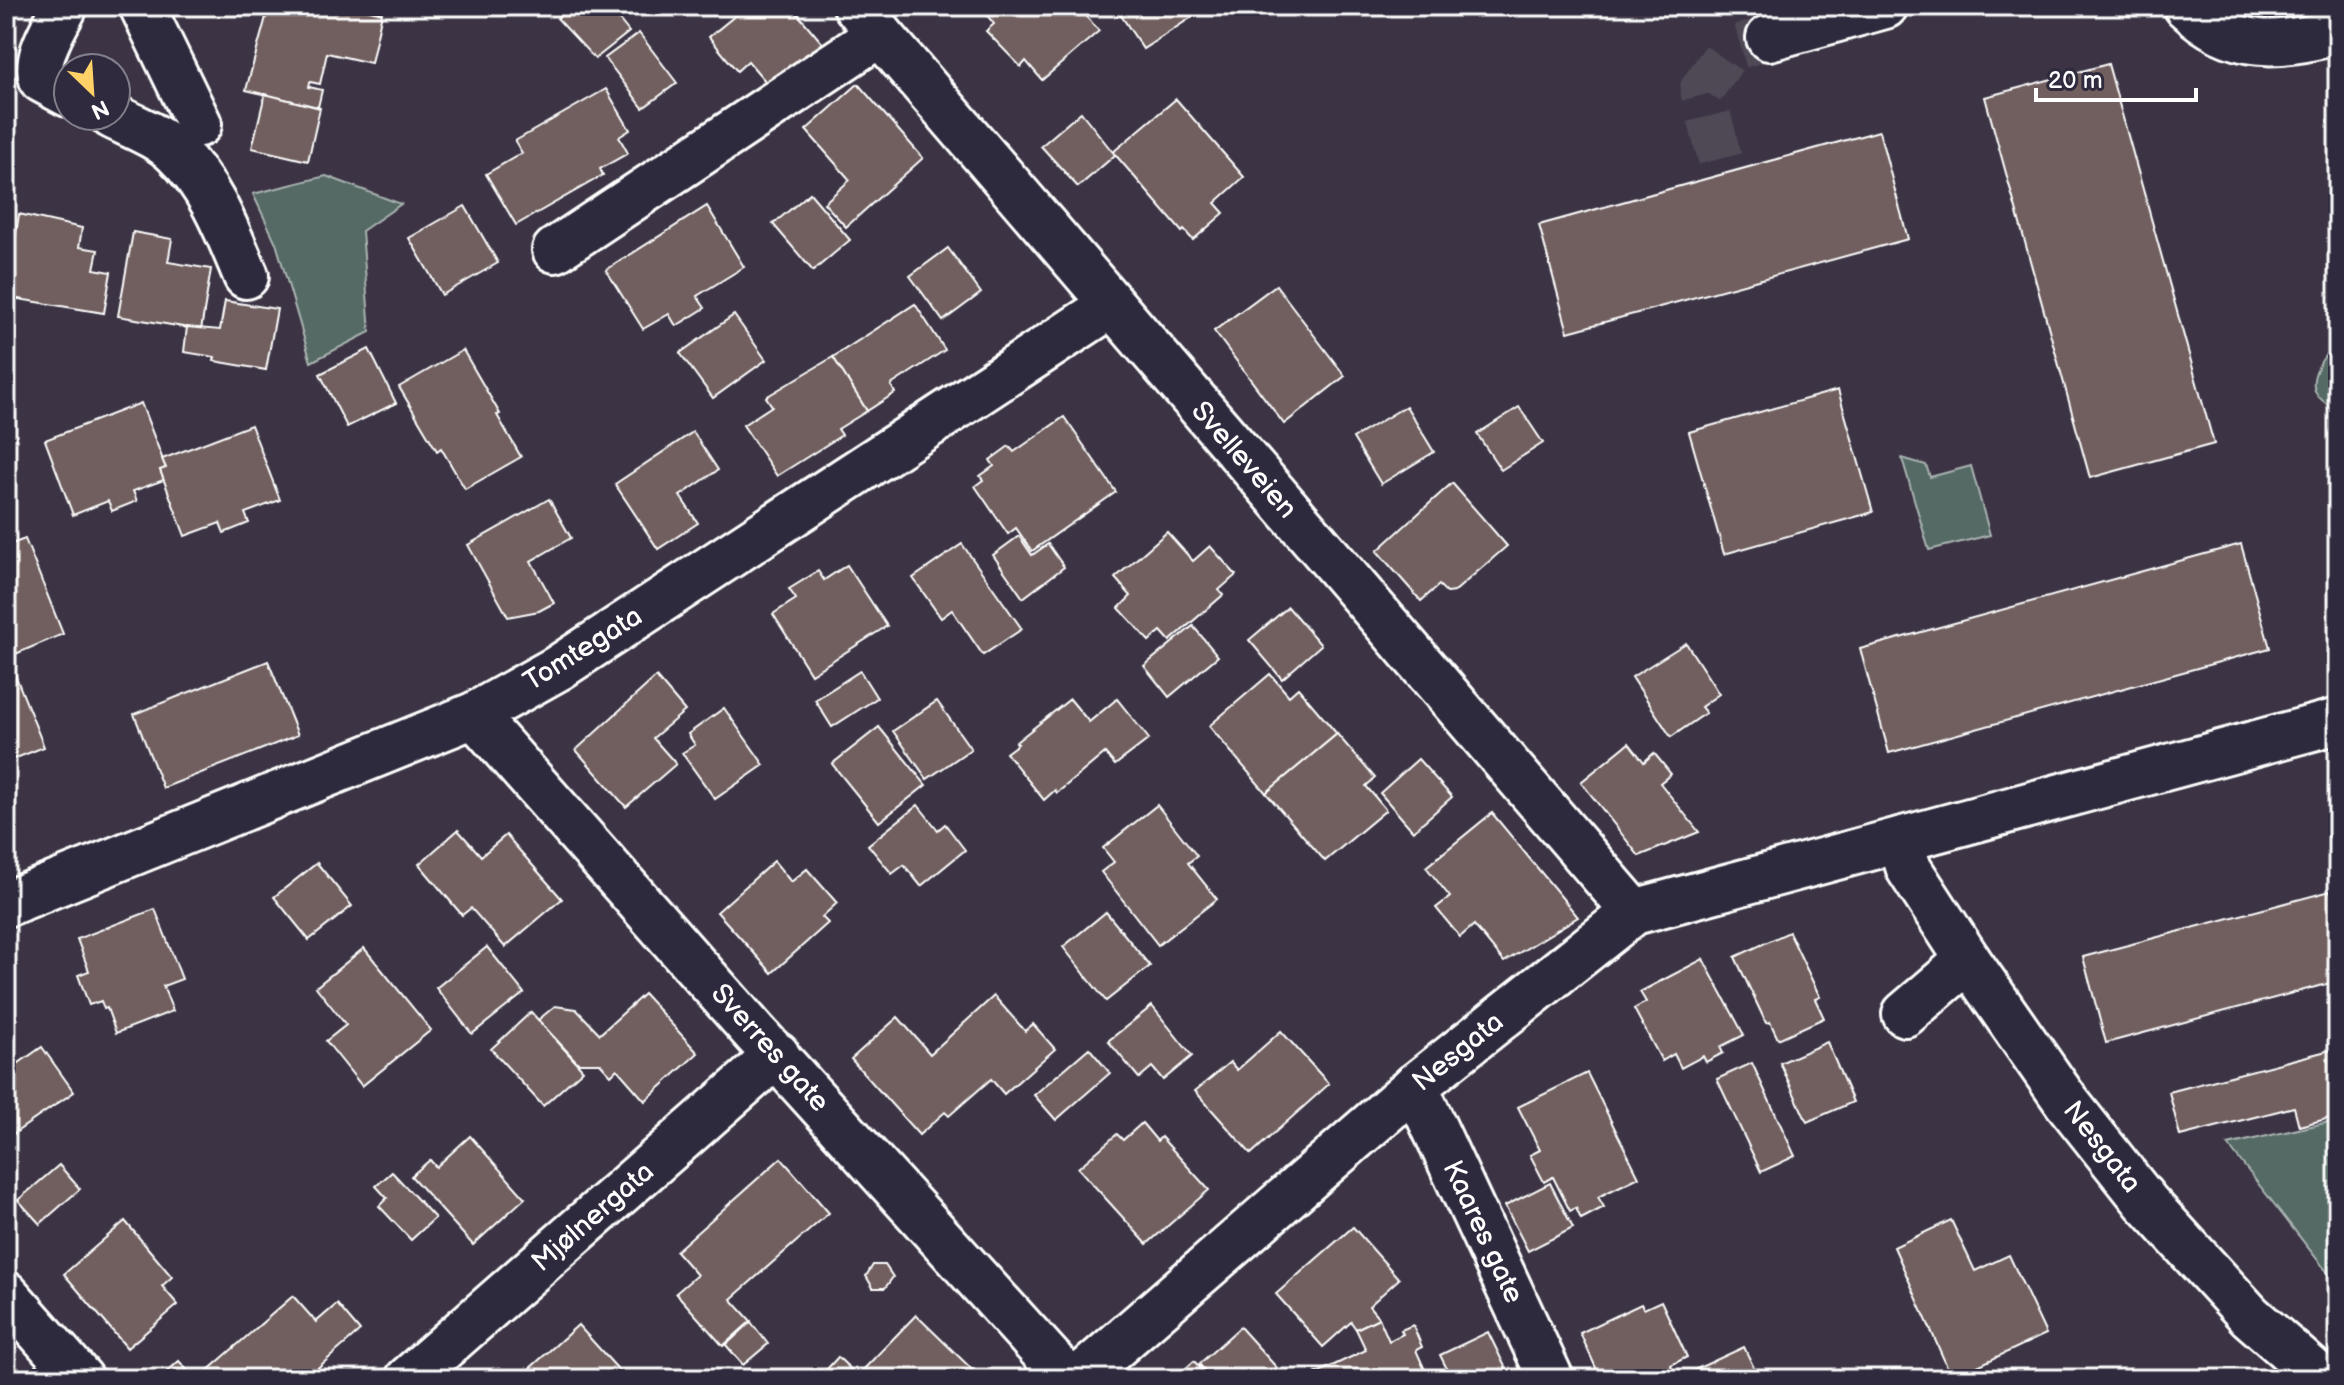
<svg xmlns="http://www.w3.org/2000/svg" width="2344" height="1385" font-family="'Balsamiq Sans',sans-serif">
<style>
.green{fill:#546a65;stroke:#aab4b2;stroke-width:2}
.building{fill:#715e5e;stroke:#fff;stroke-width:2}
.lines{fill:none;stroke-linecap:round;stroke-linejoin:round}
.minor-tunnel{stroke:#504857;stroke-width:44;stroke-dasharray:44 22;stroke-linecap:butt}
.minor-casing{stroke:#fff;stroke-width:50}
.minor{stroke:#2f2a3d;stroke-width:44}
.labels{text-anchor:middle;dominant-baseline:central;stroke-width:7;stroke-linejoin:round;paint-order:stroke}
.street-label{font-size:28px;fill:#fff;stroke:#2f2a3d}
</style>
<rect width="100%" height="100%" fill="#3c3444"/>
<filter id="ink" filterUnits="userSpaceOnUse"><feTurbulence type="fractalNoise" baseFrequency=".0125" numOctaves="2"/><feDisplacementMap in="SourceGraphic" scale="16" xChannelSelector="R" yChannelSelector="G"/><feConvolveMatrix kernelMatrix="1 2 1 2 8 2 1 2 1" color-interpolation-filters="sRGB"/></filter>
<g filter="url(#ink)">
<!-- green -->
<g class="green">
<path d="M326,176L401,204L362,231L370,332L311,362L276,243L253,194Z"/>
<path d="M2338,344V413C2332,408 2322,401 2318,396C2305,379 2325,352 2338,344Z"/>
<path d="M1902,458L1926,465L1930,477L1971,466L1990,535L1929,550Z"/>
<path d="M2338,1120V1286L2228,1145Z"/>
</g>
<!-- building -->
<g class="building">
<path d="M269,6H354L382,13L371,63L327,53L320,84L310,82L309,87L322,90L318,107L246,90Z"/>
<path d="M571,6H625L627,9L617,17L629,32L595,59L557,18Z"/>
<path d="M747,6H791L823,44L771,88L748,61L737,71L709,37Z"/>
<path d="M995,6H1088L1083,13L1099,31L1042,80L1026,61L1021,67L986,31L994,24L986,14Z"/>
<path d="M1115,6H1185L1192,17L1143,49Z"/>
<path d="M639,33L677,83L643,108L605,58Z"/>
<path d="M2108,64L2214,444L2090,478L1985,97Z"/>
<path d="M858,84L923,158L846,227L824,203L850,180L806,130Z"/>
<path d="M606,89L630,130L619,137L628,153L600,169L603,175L516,225L486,174L522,153L515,141Z"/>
<path d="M265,94L320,108L308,161L252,148Z"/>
<path d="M1176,99L1244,177L1215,203L1224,213L1193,240L1184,230L1182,232L1113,152Z"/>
<path d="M1081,112L1115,155L1078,187L1041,146Z"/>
<path d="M1879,131L1908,239L1568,332L1539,225Z"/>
<path d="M810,193L850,240L813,271L773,224Z"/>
<path d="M465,206L498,263L442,295L409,238Z"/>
<path d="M707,206L744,267L697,296L705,308L676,326L669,314L643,329L606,270Z"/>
<path d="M19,214L82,228L79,247L98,250L94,269L111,272L104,313L6,297Z"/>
<path d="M133,232L172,239L168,262L211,269L201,330L118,316Z"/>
<path d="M948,248L981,293L943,321L910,276Z"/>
<path d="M1276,285L1345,376L1284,424L1214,331Z"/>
<path d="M225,301L277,309L266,370L214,361L215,357L184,352L187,327L220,330Z"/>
<path d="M915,304L945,350L891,385L895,393L867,411L833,357Z"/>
<path d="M734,315L766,360L713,398L680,353Z"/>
<path d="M369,349L396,403L347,427L320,374Z"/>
<path d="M463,350L500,414L497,415L521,457L465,489L441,448L437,451L399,387Z"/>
<path d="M833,357L867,411L838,429L842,435L777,476L743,425L772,406L766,397Z"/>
<path d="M1838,390L1873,512L1724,554L1689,432Z"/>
<path d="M141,403L166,468L160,470L164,480L133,491L137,501L112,511L108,501L73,515L45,440Z"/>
<path d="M1406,406L1434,452L1381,484L1353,438Z"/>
<path d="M1519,407L1543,443L1501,470L1477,434Z"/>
<path d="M1064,417L1116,492L1032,551L1016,528L1008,534L975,486L983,480L980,476L994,466L990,460L1009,446L1014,452Z"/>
<path d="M251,425L280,500L245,513L249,523L224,533L220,523L185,536L160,470L166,468L162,459Z"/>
<path d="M693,432L718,470L680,496L698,523L658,549L615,484Z"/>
<path d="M1452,483L1507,546L1454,592L1447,593L1439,585L1421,601L1377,551Z"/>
<path d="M549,499L571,538L531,561L554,603L539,611L508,617L468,545Z"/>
<path d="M1167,532L1193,561L1210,546L1236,575L1219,590L1223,595L1170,641L1161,631L1149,641L1119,608L1131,596L1115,578Z"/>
<path d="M1019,536L1032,555L1048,544L1064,567L1023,598L993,555Z"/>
<path d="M25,539L63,634L6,658V546Z"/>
<path d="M962,544L1022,629L983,655L952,610L941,618L913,578Z"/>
<path d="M2241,544L2270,648L1889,753L1860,649Z"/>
<path d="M847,565L887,626L811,674L773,614L796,599L789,589L818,571L824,580Z"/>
<path d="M1288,607L1321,645L1282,679L1249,640Z"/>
<path d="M1193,626L1218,656L1169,697L1144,666Z"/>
<path d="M1686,643L1719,694L1701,707L1706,713L1671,737L1632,677Z"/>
<path d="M8,657L44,747L6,762V658Z"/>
<path d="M268,661L298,735L163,788L134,714Z"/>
<path d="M860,671L877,698L832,727L815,700Z"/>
<path d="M1270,674L1289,696L1298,688L1337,734L1266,793L1209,726Z"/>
<path d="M656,677L685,711L653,738L676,764L626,807L576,750Z"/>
<path d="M1070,699L1089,722L1117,699L1149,739L1115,765L1105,753L1057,793L1055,790L1044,800L1006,753L1018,744L1016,742Z"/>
<path d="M937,701L971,749L927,779L893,731Z"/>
<path d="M724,708L764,765L715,799L682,753L695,745L688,734Z"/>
<path d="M879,727L926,785L879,822L832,764Z"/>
<path d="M1337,734L1375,778L1366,786L1386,810L1325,861L1266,793Z"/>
<path d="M1629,743L1644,762L1654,753L1671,774L1660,783L1699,832L1639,856L1581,782Z"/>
<path d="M1418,759L1452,797L1413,831L1380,793Z"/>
<path d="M918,805L938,830L945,824L965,850L921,886L904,865L892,874L868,845Z"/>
<path d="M1157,805L1197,856L1188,863L1217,899L1158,945L1101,872L1114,862L1103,848Z"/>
<path d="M1492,813L1578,917L1504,962L1474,925L1460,937L1436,908L1450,897L1426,867Z"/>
<path d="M458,830L481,856L506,835L562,899L505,947L471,908L462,915L419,864Z"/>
<path d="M774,861L791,882L807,869L837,903L822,917L828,923L772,973L717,912Z"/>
<path d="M317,863L352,906L309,940L274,897Z"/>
<path d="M2338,889V981L2106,1043L2083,957Z"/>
<path d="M155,909L182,979L163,986L173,1011L116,1033L107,1008L104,1009L101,1001L89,1005L78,975L89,971L77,939Z"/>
<path d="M1106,912L1150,966L1106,1001L1063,947Z"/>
<path d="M1789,932L1820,997L1815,999L1824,1018L1778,1039L1770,1022L1766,1023L1735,957Z"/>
<path d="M487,947L524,993L472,1034L436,988Z"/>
<path d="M364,948L431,1030L362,1086L326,1041L346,1025L316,987Z"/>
<path d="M1703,959L1744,1035L1720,1047L1723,1053L1706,1062L1703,1056L1681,1068L1674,1054L1662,1061L1634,1009L1646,1002L1640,992Z"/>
<path d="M644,994L698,1053L645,1101L617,1069L611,1075L600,1063H578L538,1020L555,1006L576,1009L600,1034Z"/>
<path d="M994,996L1025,1031L1033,1024L1055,1049L1004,1094L991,1079L949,1116L945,1112L919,1135L851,1059L898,1017L930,1054Z"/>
<path d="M1152,1006L1192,1056L1163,1080L1152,1067L1139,1078L1108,1041Z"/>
<path d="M531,1012L583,1070L543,1106L491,1049Z"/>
<path d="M1281,1031L1329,1084L1251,1154L1195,1091L1230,1062L1237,1070Z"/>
<path d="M1827,1042L1853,1102L1807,1122L1780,1063Z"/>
<path d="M42,1047L74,1092L6,1139V1072Z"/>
<path d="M1089,1048L1110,1073L1056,1120L1034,1095Z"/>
<path d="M2338,1048V1116L2299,1126L2294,1107L2180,1136L2169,1092Z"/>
<path d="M1752,1063L1795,1156L1761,1172L1717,1079Z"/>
<path d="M1587,1073L1639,1177L1598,1197L1604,1207L1581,1219L1576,1208L1570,1211L1553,1177L1544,1182L1530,1155L1540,1150L1518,1107Z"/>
<path d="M1142,1123L1157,1141L1161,1137L1209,1190L1147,1244L1078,1168L1117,1134L1123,1140Z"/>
<path d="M470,1136L525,1198L473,1245L411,1176L430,1160L436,1167Z"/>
<path d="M781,1158L829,1213L731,1299L751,1321L723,1346L676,1293L697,1275L676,1251Z"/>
<path d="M59,1165L80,1189L40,1224L18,1200Z"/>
<path d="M392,1172L435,1218L411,1240L379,1206L387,1198L376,1186Z"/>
<path d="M1550,1183L1573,1228L1528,1251L1505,1206Z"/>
<path d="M1951,1220L1975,1271L2009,1255L2046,1334L1952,1378L1894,1247Z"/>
<path d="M125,1221L172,1277L162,1286L178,1305L127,1348L64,1274Z"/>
<path d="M1353,1227L1399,1279L1369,1306L1379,1318L1356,1329L1351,1322L1323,1347L1276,1294Z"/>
<path d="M873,1265H885L893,1277L885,1288H873L866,1276Z"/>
<path d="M293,1296L316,1322L337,1304L360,1331L305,1379H198Z"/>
<path d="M1661,1301L1687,1357L1671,1365L1673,1370L1666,1373L1669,1379H1601L1580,1333L1641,1304L1644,1309Z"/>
<path d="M916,1315L982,1379H863L859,1374Z"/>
<path d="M1379,1318L1389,1341L1403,1334L1401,1330L1413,1325L1422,1347L1416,1350L1429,1379H1317L1315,1374L1366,1350L1356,1329Z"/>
<path d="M751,1322L768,1344L743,1365L726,1345Z"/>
<path d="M578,1325L625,1377L623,1379H518Z"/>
<path d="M1240,1327L1277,1368L1264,1379H1212L1199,1364Z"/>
<path d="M1488,1332L1511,1379H1452L1440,1355Z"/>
<path d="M1744,1347L1755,1370L1736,1379H1693L1690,1372Z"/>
<path d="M838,1357L861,1379H818Z"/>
<path d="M179,1361L195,1379H159Z"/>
<path d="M1194,1361L1210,1379H1174Z"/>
</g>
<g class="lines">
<!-- minor-tunnel -->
<path class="minor-tunnel" d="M1720,159L1702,89L1730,49L1769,38"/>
<!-- minor casing -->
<g class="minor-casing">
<g id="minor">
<path d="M65,6C55,27 34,57 42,80L68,94"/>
<path d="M142,6L199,124"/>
<path d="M856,6L1634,912"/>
<path d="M2186,6C2233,51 2279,48 2338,31"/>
<path d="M1769,38L1885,6"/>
<path d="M112,116C134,127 159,136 176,153C211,186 228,233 246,276"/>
<path d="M555,250L880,34"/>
<path d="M474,715L754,1032L1068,1379"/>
<path d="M1900,840L1909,869L1968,960L2066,1101L2146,1202L2250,1316L2322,1379"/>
<path d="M6,904L474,715L558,668L1112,305"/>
<path d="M1905,1014L1968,960"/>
<path d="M1415,1086L1551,1379"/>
<path d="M6,1294L81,1379"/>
<path d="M408,1379L777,1055"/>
<path d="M1078,1379L1415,1086L1634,912L2338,721"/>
</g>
</g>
<!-- minor -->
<use href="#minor" class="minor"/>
</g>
</g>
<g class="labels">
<!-- street labels -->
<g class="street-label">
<text transform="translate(1244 460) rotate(49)">Svelleveien</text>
<text transform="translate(583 649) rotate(-32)">Tomtegata</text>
<text transform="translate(770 1048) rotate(48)">Sverres gate</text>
<text transform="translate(1458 1052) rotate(-39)">Nesgata</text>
<text transform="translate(2102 1147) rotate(52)">Nesgata</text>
<text transform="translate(593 1217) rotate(-41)">Mjølnergata</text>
<text transform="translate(1483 1232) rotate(65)">Kaares gate</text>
</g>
</g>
<!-- margin -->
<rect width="2344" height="1385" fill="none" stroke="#2f2a3d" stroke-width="32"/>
<rect x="16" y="16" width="2312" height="1353" fill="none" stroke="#fff" stroke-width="3" filter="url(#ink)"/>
<!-- north arrow -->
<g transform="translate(92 92) rotate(155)"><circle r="38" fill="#2f2a3d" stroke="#827f8b" stroke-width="2"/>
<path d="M0-6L14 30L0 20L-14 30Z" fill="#ffd166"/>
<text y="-12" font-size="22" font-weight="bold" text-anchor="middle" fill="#ffffff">N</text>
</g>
<!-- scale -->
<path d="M2036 88v12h160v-12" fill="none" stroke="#ffffff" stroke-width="4"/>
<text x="2048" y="88" font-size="24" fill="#ffffff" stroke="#2f2a3d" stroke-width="6" paint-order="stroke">20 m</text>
</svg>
